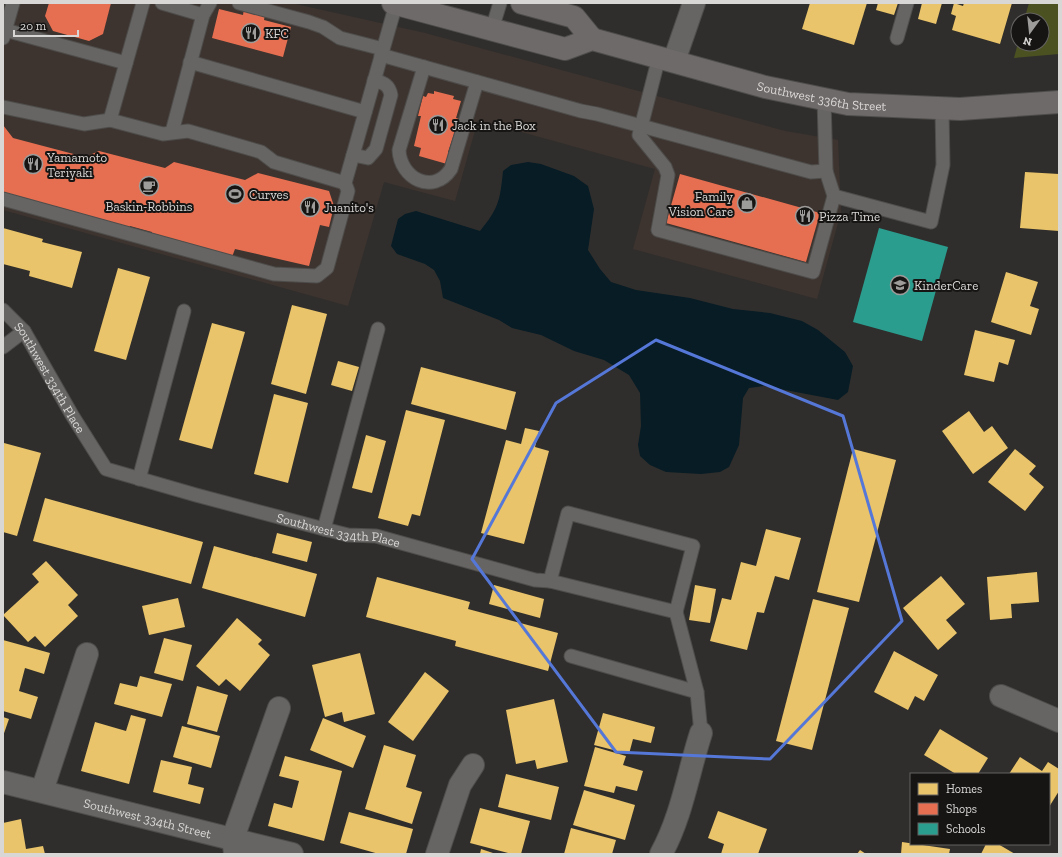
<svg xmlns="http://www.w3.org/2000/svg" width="1062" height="857" font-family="'Zilla Slab',serif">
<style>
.built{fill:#3d342f}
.green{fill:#4c5121}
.water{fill:#071c25}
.homes{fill:#e9c46a}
.shops{fill:#e76f51}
.schools{fill:#2a9d8f}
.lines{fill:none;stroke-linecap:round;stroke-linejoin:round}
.lane-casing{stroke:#4e4d4b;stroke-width:15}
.street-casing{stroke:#4e4d4b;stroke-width:24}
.secondary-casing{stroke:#4e4d4b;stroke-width:24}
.lane{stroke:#676563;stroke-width:13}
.street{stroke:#676563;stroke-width:22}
.secondary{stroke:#6e6a69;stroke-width:22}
.marked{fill:none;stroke:#5577d7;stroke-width:3;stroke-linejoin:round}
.labels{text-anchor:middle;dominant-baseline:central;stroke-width:4;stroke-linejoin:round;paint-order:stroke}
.poi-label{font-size:13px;fill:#d9d7d5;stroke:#171514;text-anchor:start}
.street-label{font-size:13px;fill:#d9d7d5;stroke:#171514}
</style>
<rect width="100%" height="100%" fill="#302e2c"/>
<!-- built -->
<path class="built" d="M3,3H291L425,33L785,131L838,140L841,212L817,299L633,249L655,169L478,120L455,201L384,182L348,306L3,210Z"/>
<!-- green -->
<path class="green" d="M1029,3H1059V54L1014,58L1018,43V44H1042V20H1024Z"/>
<!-- water -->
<path class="water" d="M528,162L541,164L574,176L588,186L594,209L588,250L600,269L611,282L636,290L690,298L733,309L770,313L802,321L818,330L845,352L853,366L848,392L838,400L764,386L749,388L743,398L739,445L729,467L720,472L701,474L666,472L650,465L640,456L638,445L641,426L640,393L629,375L604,360L574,351L541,335L512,328L499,320L443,298L440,281L434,270L425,264L397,254L391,246L398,219L405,214L416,211L480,231C499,208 500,200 503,171L511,165Z"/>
<!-- homes -->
<g class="homes">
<path d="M810,3H867L854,45L802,29Z"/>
<path d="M878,3H898L894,15L876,10Z"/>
<path d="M922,3H942L936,24L918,19Z"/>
<path d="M954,3L963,6L964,3H1012L1000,44L952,30L956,16L951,14Z"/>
<path d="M1025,172L1059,174V231L1020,228Z"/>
<path d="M3,228L43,239L42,242L82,252L72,288L29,276L30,271L3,264Z"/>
<path d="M118,268L150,277L126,360L94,351Z"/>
<path d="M1006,272L1038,282L1030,306L1039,309L1031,335L991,322Z"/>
<path d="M292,305L327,314L306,394L271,384Z"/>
<path d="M212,323L245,332L212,449L179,440Z"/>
<path d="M975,330L1015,340L1008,365L999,362L994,382L964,375Z"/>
<path d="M338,361L359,367L352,391L331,385Z"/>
<path d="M421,367L516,392L506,430L411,404Z"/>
<path d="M274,394L308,403L288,483L254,474Z"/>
<path d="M406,410L445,420L420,516L412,514L408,526L378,518Z"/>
<path d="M969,411L984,432L992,426L1008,448L973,474L942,431Z"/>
<path d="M525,428L539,431L535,447L549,451L524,544L481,533L506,440L521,444Z"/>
<path d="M366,435L386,441L372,493L352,488Z"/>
<path d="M4,443L41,453L17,536L3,532V449Z"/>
<path d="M853,449L896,460L859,602L817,592Z"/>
<path d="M1015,449L1036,466L1029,474L1044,487L1025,511L988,482Z"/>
<path d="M45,498L203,542L191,584L33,541Z"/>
<path d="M766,529L801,538L789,580L775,576L764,613L757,612L747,650L710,641L722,598L731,600L741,562L756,566Z"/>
<path d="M277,533L312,542L307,562L272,553Z"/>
<path d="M214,546L317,574L305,617L202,588Z"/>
<path d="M46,561L78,595L68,605L78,616L45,647L35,636L28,642L3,615L39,582L32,574Z"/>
<path d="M1037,572L1039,602L1011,604L1012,618L990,620L987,577Z"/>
<path d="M941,576L965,604L946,620L957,633L938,650L903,608Z"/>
<path d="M377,577L470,602L468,609L558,633L548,671L455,646L456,641L366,617Z"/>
<path d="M494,585L544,599L540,618L489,604Z"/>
<path d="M695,585L716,589L710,623L689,620Z"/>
<path d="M178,598L185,627L149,635L142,606Z"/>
<path d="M813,599L849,608L812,750L776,741Z"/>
<path d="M237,618L262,640L258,644L270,655L240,691L226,679L219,686L196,666Z"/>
<path d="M164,638L192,645L183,681L154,673Z"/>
<path d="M3,640L50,653L44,674L25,668L19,691L38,697L31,719L3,711Z"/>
<path d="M894,651L938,675L924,701L915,696L908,710L874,692Z"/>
<path d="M360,653L375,714L344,722L342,712L325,717L312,665Z"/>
<path d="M425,672L449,691L413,741L388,722Z"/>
<path d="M140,676L172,684L162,717L114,704L120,683L137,687Z"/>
<path d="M197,686L228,695L217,732L187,724Z"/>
<path d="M554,699L568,762L537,769L535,760L516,764L506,710Z"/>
<path d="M603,713L655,727L651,743L633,739L629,754L594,745Z"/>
<path d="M131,715L146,719L129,784L81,771L95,722L126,731Z"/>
<path d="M3,717L9,719L3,736Z"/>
<path d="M323,718L366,736L353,768L310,750Z"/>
<path d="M182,726L220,736L211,768L173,757Z"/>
<path d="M940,729L988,758L978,774H956L924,755Z"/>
<path d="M384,745L416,755L406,787L422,792L412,824L365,809Z"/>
<path d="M595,747L626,756L623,765L643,771L637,791L616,786L614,793L584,786Z"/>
<path d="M285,756L342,771L324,841L268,826L274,803L292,808L299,781L279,776Z"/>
<path d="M1020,757L1042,771L1048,762L1059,769V791L1049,807V774H1009Z"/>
<path d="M161,760L192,767L188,784L204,788L200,804L153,792Z"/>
<path d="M506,774L559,787L551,820L498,807Z"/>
<path d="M584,790L635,805L625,840L573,825Z"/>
<path d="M480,808L530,821L521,854H512L470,843Z"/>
<path d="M718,811L767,829L758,854H721L724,844L708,838Z"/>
<path d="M349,812L413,829L406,854H379L340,843Z"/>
<path d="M21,819L26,849L43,846L45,854H3V823Z"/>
<path d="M571,828L616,840L612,854H564Z"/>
<path d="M902,842L950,849L949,854H901Z"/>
<path d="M986,844H998L1015,854H981Z"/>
<path d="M481,849L496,854H480Z"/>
<path d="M860,850L866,854H857Z"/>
</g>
<!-- shops -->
<g class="shops">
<path d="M49,3H111L103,34L89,41L53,31L45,16Z"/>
<path d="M219,9L243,15L244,9L265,14L264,20L291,27L283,57L212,38Z"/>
<path d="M434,91L454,96L453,99L461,101L456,118L459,119L448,152L450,153L447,164L419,156L421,148L414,146L421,116H418L423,96L426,97L428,93L434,94Z"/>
<path d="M3,125L13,138L85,157L99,151L165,168L174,162L245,180L258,173L329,191L334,206L329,227L320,225L309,266L235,249L232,257L152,236V232L130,226L128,230L3,196Z"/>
<path d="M680,174L820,213L806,262L666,223Z"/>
</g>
<!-- schools -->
<path class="schools" d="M879,228L948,247L922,341L853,322Z"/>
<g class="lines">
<!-- lane casing -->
<g class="lane-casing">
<g id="lane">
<path d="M162,3L203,15L172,132"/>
<path d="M239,3L309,22L323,27L340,38L383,49"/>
<path d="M203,15L210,3"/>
<path d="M492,29L500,3"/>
<path d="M5,30L126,63"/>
<path d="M3,38L13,3"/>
<path d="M897,38L907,3"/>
<path d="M381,55L581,111L597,114L811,172L826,171"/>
<path d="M659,57L639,135L665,167L668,175L658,230L813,272L834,196L826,171L824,99"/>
<path d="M190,62L365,112"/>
<path d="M424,67L399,150C400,178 433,196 451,169L477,82"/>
<path d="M3,107L84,124L110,120L163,134L188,131L261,152L274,162L345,183L396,4"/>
<path d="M110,120L143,3"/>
<path d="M353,155L368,158L376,149L391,95C389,84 383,83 374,80"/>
<path d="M834,196L931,222L943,165L942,109"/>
<path d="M3,199L274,274L317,276L327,268L348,191L345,183"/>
<path id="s1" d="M3,310L24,331L72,415L106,469L196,495L324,529L348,535L376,536L535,580L550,581L676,612L697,692L701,733"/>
<path d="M3,347L24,331"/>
<path d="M139,479L184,311"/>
<path d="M324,529L378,329"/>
<path d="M550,581L568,513L693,546L676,612"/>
<path d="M571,656L697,692"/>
</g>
</g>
<!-- street casing -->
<g class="street-casing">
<g id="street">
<path d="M674,61L694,3"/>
<path d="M1001,696L1059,721"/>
<path id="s2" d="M3,782L292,854"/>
<path d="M42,791L87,654"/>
<path d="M235,853L233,838L279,708"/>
<path d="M437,854L460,785L473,765"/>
<path d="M661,854C682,816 688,773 701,733"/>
</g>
</g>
<!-- secondary casing -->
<g class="secondary-casing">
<g id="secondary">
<path id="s3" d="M393,3L565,49L592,39L765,87L848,104L960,109L1059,102"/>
<path d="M522,3L574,17L592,39"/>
</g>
</g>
<!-- lane -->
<use href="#lane" class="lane"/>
<!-- street -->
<use href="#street" class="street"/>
<!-- secondary -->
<use href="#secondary" class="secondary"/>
</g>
<!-- marked area -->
<path class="marked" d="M656,340L843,416L902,621L770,759L616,752L472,559L556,403Z"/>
<!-- icons -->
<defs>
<g id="restaurant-ring" transform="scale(1)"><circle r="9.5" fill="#171514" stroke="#9e9c9a" stroke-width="1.5"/><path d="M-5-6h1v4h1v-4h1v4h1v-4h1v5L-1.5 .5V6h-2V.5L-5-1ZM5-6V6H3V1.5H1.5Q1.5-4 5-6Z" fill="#9e9c9a"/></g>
<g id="cafe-ring" transform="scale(1)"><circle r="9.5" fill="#171514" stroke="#9e9c9a" stroke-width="1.5"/><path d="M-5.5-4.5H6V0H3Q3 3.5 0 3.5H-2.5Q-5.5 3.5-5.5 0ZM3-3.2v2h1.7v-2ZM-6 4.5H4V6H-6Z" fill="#9e9c9a"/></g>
<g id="stadium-ring" transform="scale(1)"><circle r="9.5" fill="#171514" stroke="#9e9c9a" stroke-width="1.5"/><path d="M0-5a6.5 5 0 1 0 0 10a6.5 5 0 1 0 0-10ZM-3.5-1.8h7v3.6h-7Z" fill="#9e9c9a"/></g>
<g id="shop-ring" transform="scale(1)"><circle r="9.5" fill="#171514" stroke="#9e9c9a" stroke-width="1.5"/><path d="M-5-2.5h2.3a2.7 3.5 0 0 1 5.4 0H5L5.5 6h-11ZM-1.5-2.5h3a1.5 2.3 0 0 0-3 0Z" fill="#9e9c9a"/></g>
<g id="school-ring" transform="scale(1)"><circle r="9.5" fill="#171514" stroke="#9e9c9a" stroke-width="1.5"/><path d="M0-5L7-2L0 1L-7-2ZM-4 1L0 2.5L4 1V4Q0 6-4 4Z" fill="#9e9c9a"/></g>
</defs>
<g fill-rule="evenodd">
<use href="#restaurant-ring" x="251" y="33"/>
<use href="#restaurant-ring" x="438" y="125"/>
<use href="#restaurant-ring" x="33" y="164"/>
<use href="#cafe-ring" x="149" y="186"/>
<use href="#stadium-ring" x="235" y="194"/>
<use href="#shop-ring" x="747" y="203"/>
<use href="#restaurant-ring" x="310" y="207"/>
<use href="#restaurant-ring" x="805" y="216"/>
<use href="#school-ring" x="900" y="285"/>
</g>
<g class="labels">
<!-- poi labels -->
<g class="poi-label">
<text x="265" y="33">KFC</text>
<text x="452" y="125">Jack in the Box</text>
<text x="47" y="157">Yamamoto<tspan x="47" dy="15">Teriyaki</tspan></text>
<text x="249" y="194">Curves</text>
<text x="733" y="196" text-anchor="end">Family<tspan x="733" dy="15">Vision Care</tspan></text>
<text x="149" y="206" text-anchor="middle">Baskin-Robbins</text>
<text x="324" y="207">Juanito's</text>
<text x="819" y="216">Pizza Time</text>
<text x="914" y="285">KinderCare</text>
</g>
<!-- street labels -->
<g class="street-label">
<text stroke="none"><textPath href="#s3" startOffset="444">Southwest 336th Street</textPath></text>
<text stroke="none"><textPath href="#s1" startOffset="83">Southwest 334th Place</textPath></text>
<text stroke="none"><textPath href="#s1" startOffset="431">Southwest 334th Place</textPath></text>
<text stroke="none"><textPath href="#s2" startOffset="149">Southwest 334th Street</textPath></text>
</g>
</g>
<!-- border -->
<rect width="1062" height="857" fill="none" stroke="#d9d7d5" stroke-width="8"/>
<!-- legend -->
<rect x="910" y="773" width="140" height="72" fill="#171514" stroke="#656361"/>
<rect x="918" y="783" width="20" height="12" fill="#e9c46a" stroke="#656361"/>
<text x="946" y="793" font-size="12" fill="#d9d7d5">Homes</text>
<rect x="918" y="803" width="20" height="12" fill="#e76f51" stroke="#656361"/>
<text x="946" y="813" font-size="12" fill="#d9d7d5">Shops</text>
<rect x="918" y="823" width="20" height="12" fill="#2a9d8f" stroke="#656361"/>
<text x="946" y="833" font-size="12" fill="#d9d7d5">Schools</text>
<!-- north arrow -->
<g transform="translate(1030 32) rotate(195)"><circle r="19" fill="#171514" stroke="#656361"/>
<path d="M0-3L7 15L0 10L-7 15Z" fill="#9e9c9a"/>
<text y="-6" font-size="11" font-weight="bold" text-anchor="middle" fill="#d9d7d5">N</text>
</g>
<!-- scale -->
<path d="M14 30v6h64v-6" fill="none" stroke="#d9d7d5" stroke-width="2"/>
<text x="20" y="30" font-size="12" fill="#d9d7d5" stroke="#171514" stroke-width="3" paint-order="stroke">20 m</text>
</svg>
